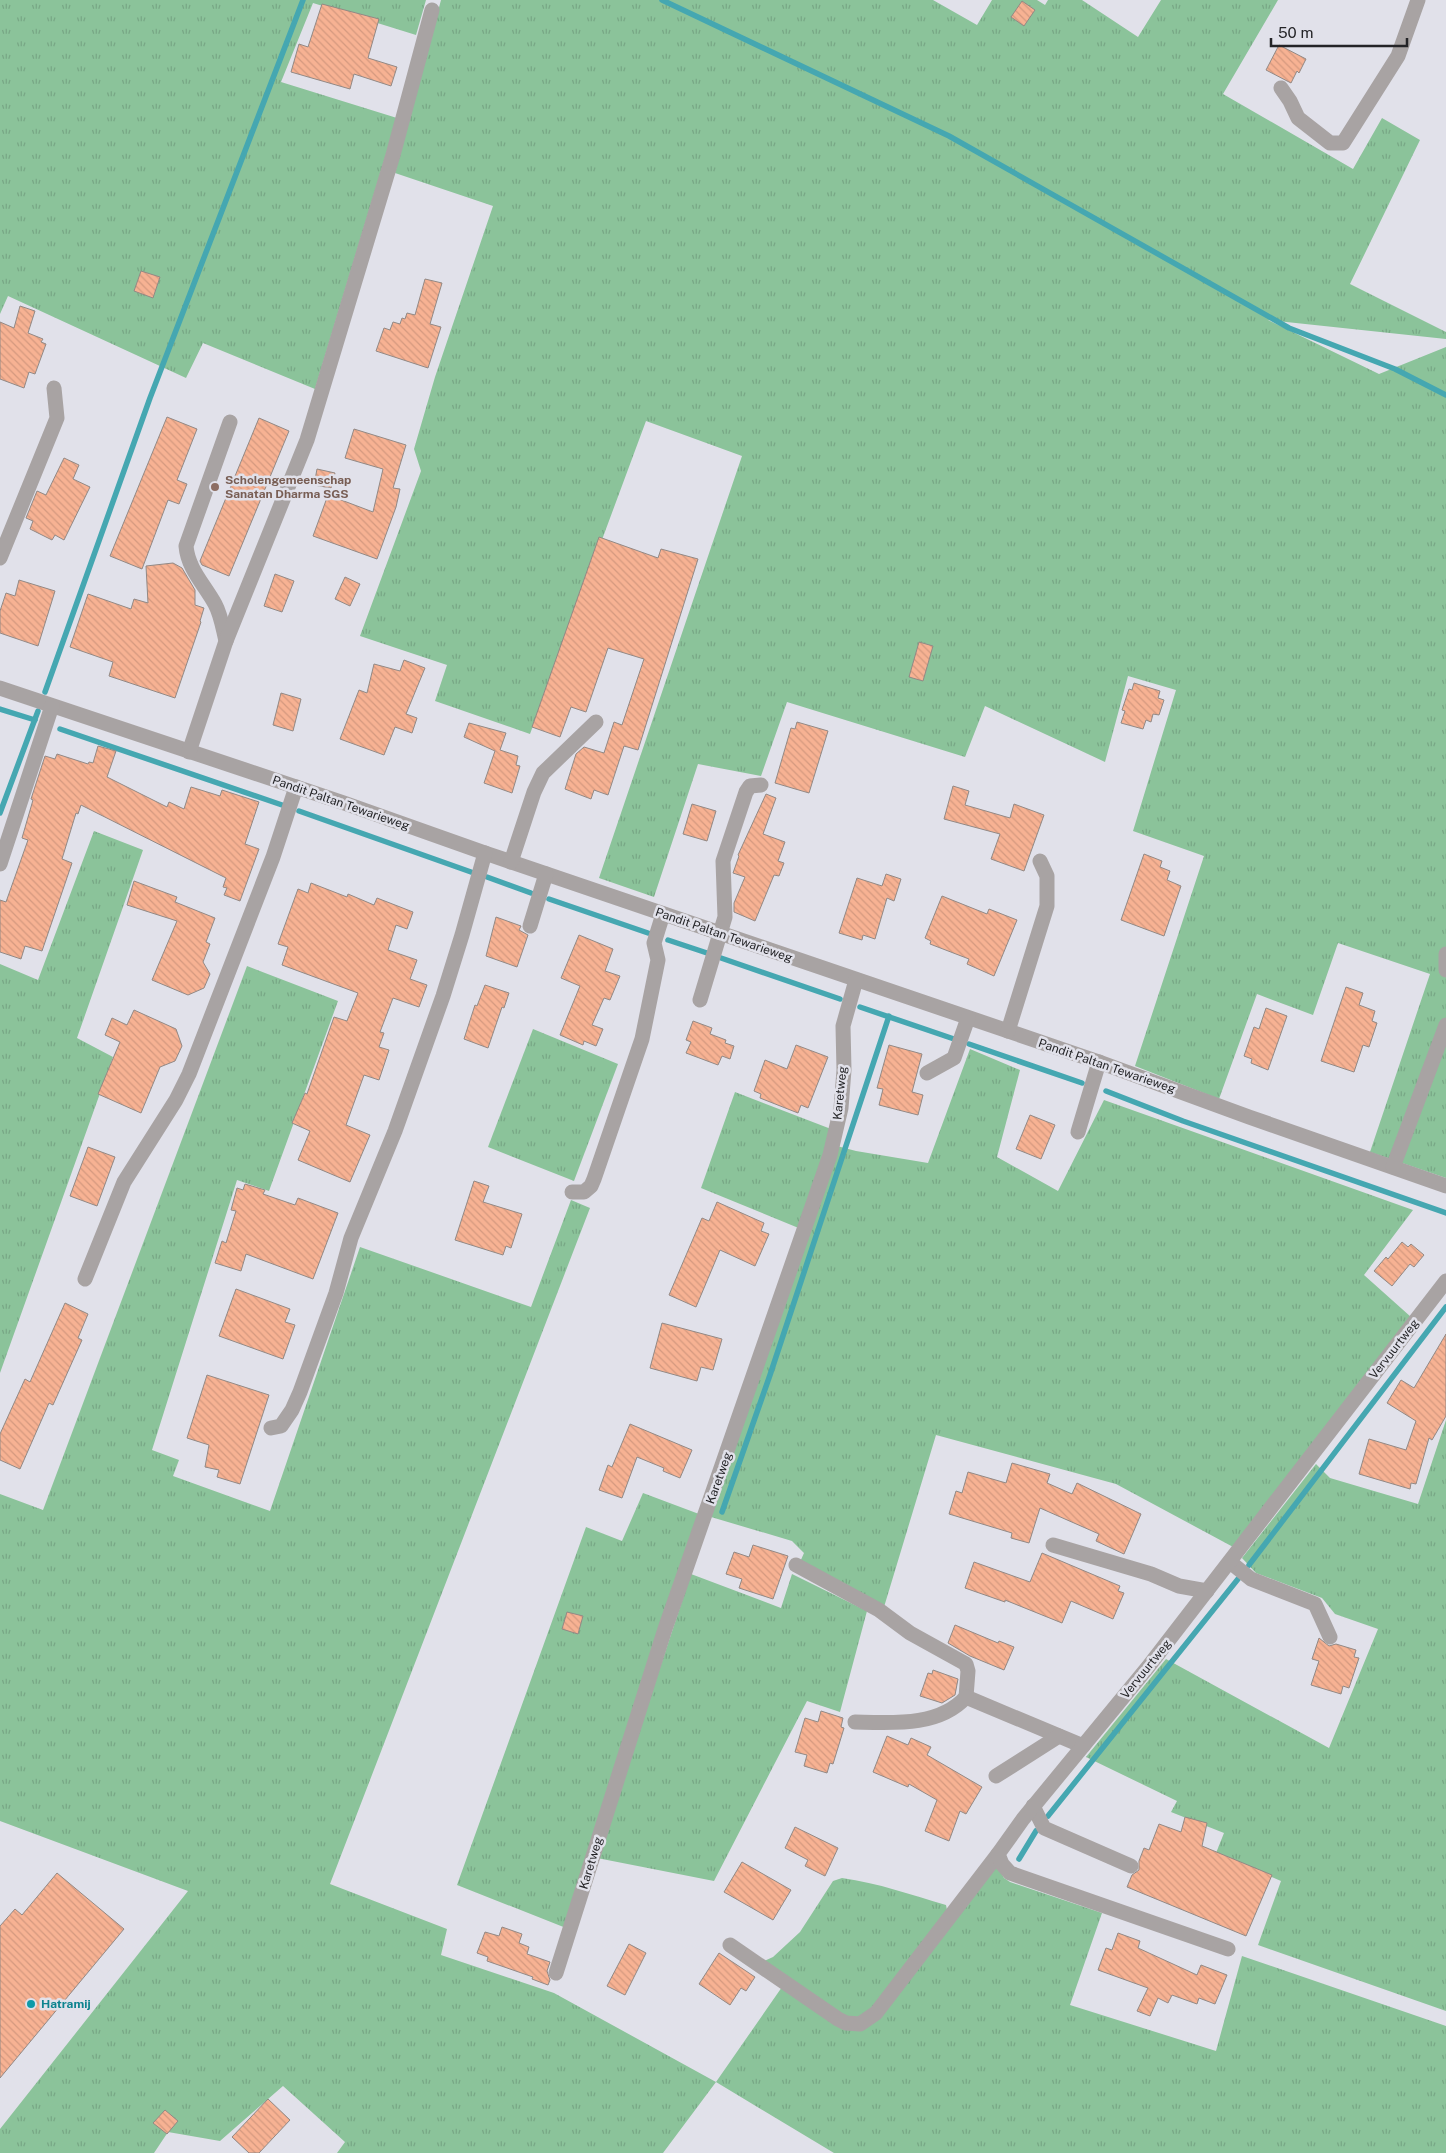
<svg xmlns="http://www.w3.org/2000/svg" width="1446" height="2153" font-family="'Public Sans',sans-serif">
<style>
.grass{fill:url(#grass-tufts)}
.lines{fill:none;stroke-linecap:round;stroke-linejoin:round}
.stream{stroke:#45a7b1;stroke-width:5.5}
.building{fill:url(#building-back-hatch);stroke:#928985}
.minor{stroke:#a8a3a3;stroke-width:15}
.education-dot{fill:#8d6e63;stroke:#e1e1ea;stroke-width:2}
.culture-dot{fill:#0f9aa8;stroke:#e1e1ea;stroke-width:2}
.labels{text-anchor:middle;dominant-baseline:central;stroke-width:5;stroke-linejoin:round;paint-order:stroke}
.education-label{font-size:12px;font-weight:bold;fill:#785e54;stroke:#e1e1ea;text-anchor:start}
.street-label{font-size:12px;fill:#242427;stroke:#e1e1ea}
.culture-label{font-size:12px;font-weight:bold;fill:#0d838f;stroke:#e1e1ea;text-anchor:start}
</style>
<defs>
<pattern id="grass-tufts" width="24" height="20" patternUnits="userSpaceOnUse" patternTransform="scale(1.25)"><rect width="24" height="20" fill="#8bc39a"/><path d="M3 7l-1-3M5 7V3M7 7l1-3M15 17l-1-3M17 17v-4M19 17l1-3" fill="none" stroke="#78a785"/></pattern>
<pattern id="building-back-hatch" width="6" height="6" patternUnits="userSpaceOnUse" patternTransform="scale(1.25)"><rect width="6" height="6" fill="#f7b293"/><path d="M-1 5l2 2M0 0l6 6M5-1l2 2" fill="none" stroke="#d4997f"/></pattern>
</defs>
<rect width="100%" height="100%" fill="#e1e1ea"/>
<!-- grass -->
<g class="grass">
<path d="M0,0H426L416,35L313,3L281,82L397,118L315,389L203,343L186,378L8,296L0,314Z"/>
<path d="M441,0H933L977,25L992,0H1037L1045,5L1048,0H1082L1138,37L1161,0H1278L1223,94L1353,169L1382,118L1420,140L1350,284L1446,332V339L1268,320L1379,374L1446,347V1178L1370,1152L1430,974L1338,943L1313,1015L1257,994L1219,1099L1135,1066L1204,856L1133,831L1176,690L1128,676L1105,762L985,706L965,757L787,702L761,776L698,764L654,897L599,878L742,456L646,421L530,734L435,701L447,665L360,636L421,471L414,449L435,377L493,206L395,173Z"/>
<path d="M94,831L143,850L77,1038L113,1057L0,1373V964L38,980Z"/>
<path d="M247,966L338,1001L269,1191L237,1180L152,1450L179,1460L173,1476L270,1511L360,1247L531,1307L571,1200L590,1208L330,1884L447,1929L441,1955L554,1993L716,2082L782,1987L852,2030L996,1863L1004,1878L1010,1882L1102,1913L1070,2005L1216,2051L1242,1956L1446,2026V2153H834L716,2082L663,2153H337L345,2142L283,2086L220,2141L168,2132L154,2153H0V2129L188,1891L0,1821V1494L43,1510Z"/>
<path d="M533,1029L618,1064L574,1181L488,1147Z"/>
<path d="M970,1049L1020,1070L997,1157L1058,1191L1104,1100L1413,1210L1364,1275L1411,1317L1235,1548L1116,1484L936,1435L884,1607L800,1562L804,1553L792,1541L711,1517L837,1146L856,1151L928,1163Z"/>
<path d="M735,1092L831,1129L801,1229L701,1188Z"/>
<path d="M1446,1420V2011L1258,1945L1281,1881L1216,1853L1224,1833L1171,1812L1177,1801L1086,1757L1166,1659L1329,1748L1378,1629L1335,1614L1322,1598L1256,1573L1242,1558L1316,1464L1330,1478L1418,1504Z"/>
<path d="M643,1493L699,1514L566,1928L457,1885L586,1527L622,1541Z"/>
<path d="M691,1574L781,1608L792,1574L867,1611L840,1712L807,1701L714,1881L597,1858Z"/>
<path d="M842,1878C878,1883 912,1895 946,1905L947,1910L868,2016L851,2020L762,1962L773,1957L800,1932L833,1881Z"/>
</g>
<g class="lines">
<!-- stream -->
<g class="stream">
<path d="M662,0L949,136L1289,328L1395,369L1446,395"/>
<path d="M45,692L150,398L303,0"/>
<path d="M0,709L35,720"/>
<path d="M60,729L285,806"/>
<path d="M299,811L471,872"/>
<path d="M0,813L38,711"/>
<path d="M487,877L531,893"/>
<path d="M549,899L648,933"/>
<path d="M668,940L710,954"/>
<path d="M721,958L840,999"/>
<path d="M860,1007L954,1039"/>
<path d="M969,1044L1082,1083"/>
<path d="M1106,1091L1183,1121L1446,1213"/>
<path d="M722,1512L770,1375L889,1016"/>
<path d="M1249,1565L1446,1307"/>
<path d="M1048,1816L1238,1579"/>
<path d="M1019,1859L1036,1831"/>
</g>
</g>
<!-- building -->
<g class="building">
<path d="M1022,1L1035,10L1024,26L1011,17Z"/>
<path d="M322,4L379,19L368,58L397,67L391,86L354,74L350,89L291,72L299,44L308,47Z"/>
<path d="M1279,45L1306,59L1299,73L1297,71L1291,83L1266,70Z"/>
<path d="M141,271L160,277L153,298L134,291Z"/>
<path d="M425,279L442,283L430,324L441,327L428,368L376,351L384,328L390,330L393,322L400,324L402,318L405,319L407,313L415,315Z"/>
<path d="M20,306L35,311L28,333L43,339L41,342L46,344L35,374L29,372L24,388L0,379V322L14,328Z"/>
<path d="M167,417L197,429L177,480L187,484L179,504L168,500L142,569L110,556Z"/>
<path d="M259,418L289,431L229,576L202,565L200,561Z"/>
<path d="M354,429L406,445L393,488L400,489L396,507L377,559L313,536L328,495L373,512L383,469L345,458Z"/>
<path d="M64,458L79,465L73,479L90,487L64,540L55,535L52,540L30,529L33,521L26,518L37,491L46,495Z"/>
<path d="M317,469L335,473L331,488L314,485Z"/>
<path d="M599,537L658,558L661,549L698,559L638,750L624,746L608,795L594,790L591,799L565,789L576,754L584,747L604,753L614,722L622,725L644,659L608,648L586,712L571,707L560,737L532,727Z"/>
<path d="M173,563L182,568L195,590V605L204,608L200,621L201,622L175,698L109,676L113,662L70,647L88,594L131,609L134,599L148,603L146,566Z"/>
<path d="M275,574L294,581L282,612L264,606Z"/>
<path d="M345,577L360,584L350,606L335,599Z"/>
<path d="M19,580L55,591L38,646L0,633V611L6,593L15,596Z"/>
<path d="M919,642L933,646L923,681L909,677Z"/>
<path d="M404,660L425,668L406,714L417,718L412,733L395,727L384,755L340,739L359,690L367,693L374,664L400,671Z"/>
<path d="M1134,683L1160,691L1158,698L1164,700L1159,715L1153,714L1151,722L1146,720L1143,729L1121,723L1125,711L1122,710L1129,689L1132,690Z"/>
<path d="M281,693L301,699L293,731L273,725Z"/>
<path d="M797,722L828,731L809,793L775,783L791,728L795,729Z"/>
<path d="M469,723L506,733L500,750L518,756L516,765L520,766L512,793L484,783L495,751L464,737Z"/>
<path d="M98,746L116,751L107,777L167,807L169,802L184,809L191,787L220,796L222,790L259,802L245,844L259,849L240,901L224,895L227,888L223,887L226,878L81,805L78,814L76,813L62,859L72,863L42,951L25,946L21,959L0,952V900L6,902L28,840L22,838L33,800L31,799L45,756L55,759L57,754L88,764L89,762L93,763Z"/>
<path d="M953,786L969,791L965,805L1010,818L1014,804L1044,815L1024,871L991,859L1000,834L944,819Z"/>
<path d="M766,794L776,798L763,834L785,842L778,861L784,863L779,876L774,875L755,921L734,912V903L745,877L733,873L739,856L738,855Z"/>
<path d="M692,804L716,811L707,841L683,834Z"/>
<path d="M1144,854L1162,861L1160,867L1170,871L1167,880L1181,886L1164,936L1121,920Z"/>
<path d="M886,874L901,879L894,901L887,898L875,939L863,935L862,940L839,933L857,878L882,886Z"/>
<path d="M134,881L177,897L175,902L215,918L206,942L210,944L203,962L210,974L204,988L188,995L152,980L177,921L127,905Z"/>
<path d="M311,883L347,897L348,894L374,905L377,898L413,912L407,929L396,925L388,950L417,960L410,979L427,985L419,1007L393,998L380,1032L384,1033L379,1047L389,1050L379,1080L364,1075L346,1125L370,1135L350,1182L298,1160L310,1131L292,1123L305,1093L307,1094L334,1017L347,1021L358,993L282,965L288,947L278,944L298,889L308,893Z"/>
<path d="M942,896L987,914L989,909L1017,920L994,976L967,964L969,959L930,944L931,941L925,938Z"/>
<path d="M496,917L521,926L519,930L528,935L517,967L486,956Z"/>
<path d="M579,935L613,949L605,971L620,976L610,1000L604,998L592,1025L603,1029L596,1046L584,1041L583,1045L560,1035L580,986L561,978Z"/>
<path d="M485,985L509,993L504,1008L502,1007L488,1048L464,1039L475,1005L477,1006Z"/>
<path d="M1346,987L1363,993L1359,1005L1375,1011L1372,1021L1377,1023L1369,1047L1363,1045L1354,1072L1321,1061Z"/>
<path d="M1266,1008L1287,1016L1268,1070L1251,1063L1252,1059L1244,1056L1254,1027L1259,1029Z"/>
<path d="M134,1010L176,1029L182,1046L175,1061L160,1067L141,1113L98,1094L120,1042L105,1035L112,1018L127,1025Z"/>
<path d="M693,1021L712,1028L710,1034L726,1040L725,1043L734,1046L730,1059L722,1056L718,1065L686,1053L691,1042L686,1040Z"/>
<path d="M796,1045L828,1057L808,1108L801,1105L798,1113L760,1098L761,1094L754,1091L765,1060L787,1069Z"/>
<path d="M889,1045L922,1054L912,1092L923,1095L918,1115L879,1105L883,1089L877,1088Z"/>
<path d="M1030,1115L1055,1125L1041,1159L1016,1149Z"/>
<path d="M88,1147L115,1157L97,1206L70,1196Z"/>
<path d="M474,1181L489,1186L483,1202L522,1214L511,1248L506,1246L503,1255L455,1240Z"/>
<path d="M245,1184L265,1190L263,1194L295,1205L298,1198L338,1213L313,1279L246,1254L241,1271L215,1263L222,1241L226,1243L236,1211L231,1210L237,1188L243,1190Z"/>
<path d="M717,1202L764,1223L761,1231L769,1234L755,1266L720,1250L696,1307L669,1295L702,1218L709,1221Z"/>
<path d="M1402,1242L1408,1247L1411,1244L1424,1255L1414,1267L1410,1264L1392,1286L1374,1271L1386,1257L1388,1259Z"/>
<path d="M236,1289L290,1309L285,1322L295,1325L283,1359L219,1336Z"/>
<path d="M65,1303L88,1314L78,1338L82,1340L53,1405L49,1403L20,1469L0,1460V1434L25,1379L30,1382Z"/>
<path d="M662,1323L722,1339L713,1370L701,1367L697,1381L650,1368Z"/>
<path d="M1446,1334V1416L1432,1440L1429,1438L1416,1484L1411,1483L1410,1489L1359,1474L1369,1439L1406,1450L1416,1421L1387,1403L1401,1380L1414,1388Z"/>
<path d="M207,1375L269,1395L240,1484L217,1477L219,1470L205,1467L209,1445L187,1438Z"/>
<path d="M630,1424L692,1450L680,1478L663,1471L664,1468L637,1457L622,1498L599,1490L608,1465L612,1467Z"/>
<path d="M1012,1463L1050,1474L1047,1483L1072,1494L1077,1483L1141,1514L1124,1554L1096,1541L1099,1534L1040,1508L1029,1543L1011,1538L1012,1533L949,1514L956,1491L962,1493L968,1472L1006,1483Z"/>
<path d="M753,1545L788,1556L773,1599L739,1588L742,1579L726,1574L734,1552L749,1557Z"/>
<path d="M1042,1553L1120,1586L1118,1591L1124,1593L1113,1619L1071,1601L1062,1623L1005,1600V1602L965,1588L974,1562L1030,1582Z"/>
<path d="M567,1612L583,1616L578,1634L562,1629Z"/>
<path d="M955,1625L998,1643L999,1641L1014,1647L1004,1670L970,1656L948,1643Z"/>
<path d="M1319,1638L1329,1646L1336,1644L1356,1650L1354,1657L1359,1658L1349,1688L1343,1686L1341,1694L1311,1685L1319,1661L1312,1659Z"/>
<path d="M933,1670L958,1679L955,1695L942,1703L920,1696L928,1673L932,1674Z"/>
<path d="M821,1711L843,1718L841,1727L844,1728L833,1764L830,1763L827,1773L804,1766L807,1755L795,1752L805,1718L818,1722Z"/>
<path d="M887,1736L908,1745L911,1738L931,1747L927,1755L982,1787L966,1814L960,1811L949,1841L925,1831L937,1800L909,1784L908,1787L873,1772Z"/>
<path d="M1185,1817L1207,1823L1202,1846L1272,1875L1246,1936L1127,1887L1132,1875L1139,1870V1861L1144,1848L1149,1850L1159,1824L1181,1832Z"/>
<path d="M795,1827L838,1848L825,1876L805,1866L808,1860L785,1848Z"/>
<path d="M742,1862L791,1890L773,1920L724,1892Z"/>
<path d="M57,1873L124,1929L0,2078V1926L15,1909L22,1915Z"/>
<path d="M502,1927L522,1934L519,1943L529,1947L527,1954L550,1962L547,1971L550,1980L548,1985L532,1979L533,1977L487,1961L488,1957L477,1953L485,1932L499,1936Z"/>
<path d="M1118,1933L1140,1941L1138,1948L1197,1975L1201,1965L1227,1975L1215,2004L1199,1998L1197,2004L1172,1995L1168,2003L1158,1998L1150,2016L1137,2011L1148,1988L1098,1970L1106,1948L1112,1950Z"/>
<path d="M629,1944L646,1953L625,1995L607,1986Z"/>
<path d="M719,1953L755,1977L746,1991L741,1988L730,2005L699,1984Z"/>
<path d="M268,2099L290,2120L259,2153H249L232,2137Z"/>
<path d="M165,2110L178,2121L167,2134L153,2123Z"/>
</g>
<g class="lines">
<!-- minor -->
<g class="minor">
<path d="M1281,88L1290,101L1298,118L1330,143H1343L1398,56L1418,0"/>
<path d="M0,558L57,418L54,388"/>
<path d="M226,641C223,629 221,615 215,604C204,584 188,569 186,546L230,422"/>
<path d="M0,688L344,803L485,853L1099,1062L1249,1117L1446,1186"/>
<path d="M189,752L226,641L307,440L393,155L432,10"/>
<path d="M511,862L534,792L543,773L596,722"/>
<path d="M0,864L52,706"/>
<path d="M530,926L546,874"/>
<path d="M1446,954V970"/>
<path d="M700,1000L725,917L723,861L746,792L750,786L761,785"/>
<path d="M1008,1031L1047,906V876L1040,861"/>
<path d="M927,1073L954,1058L968,1018"/>
<path d="M1078,1132L1099,1062"/>
<path d="M1393,1167L1446,1025"/>
<path d="M572,1192H584L591,1186L594,1179L642,1039L658,960L654,943L663,914"/>
<path d="M85,1279L124,1182L176,1100L189,1074L273,857L296,787"/>
<path d="M271,1428L281,1426L292,1410L300,1392L336,1293L351,1238L395,1131L443,996L462,935L485,853"/>
<path d="M1053,1545L1151,1574L1179,1586L1207,1591"/>
<path d="M1230,1562L1251,1579L1315,1604L1330,1637"/>
<path d="M796,1565L879,1610L910,1633L966,1664L968,1671L966,1697L1083,1746"/>
<path d="M855,1722C892,1723 939,1727 966,1697"/>
<path d="M996,1776L1059,1736"/>
<path d="M1033,1806L1044,1828L1131,1866"/>
<path d="M730,1945L838,2019L846,2023L860,2024L876,2013L998,1854"/>
<path d="M1228,1949L1010,1873L1002,1864L998,1854L1023,1819L1148,1667L1446,1281"/>
<path d="M556,1973L665,1629L830,1155L841,1108L844,1070L843,1026L856,980"/>
</g>
</g>
<!-- markers -->
<circle class="education-dot" cx="215" cy="487" r="5"/>
<circle class="culture-dot" cx="31" cy="2004" r="5"/>
<g class="labels">
<!-- education labels -->
<g class="education-label">
<text x="225" y="480">Scholengemeenschap<tspan x="225" dy="14">Sanatan Dharma SGS</tspan></text>
</g>
<!-- street labels -->
<g class="street-label">
<text transform="translate(341 803) rotate(19)">Pandit Paltan Tewarieweg</text>
<text transform="translate(724 935) rotate(19)">Pandit Paltan Tewarieweg</text>
<text transform="translate(1107 1066) rotate(19)">Pandit Paltan Tewarieweg</text>
<text transform="translate(840 1093) rotate(-84)">Karetweg</text>
<text transform="translate(1394 1349) rotate(-52)">Vervuurtweg</text>
<text transform="translate(719 1478) rotate(-70)">Karetweg</text>
<text transform="translate(1146 1669) rotate(-51)">Vervuurtweg</text>
<text transform="translate(591 1863) rotate(-73)">Karetweg</text>
</g>
<!-- culture labels -->
<g class="culture-label">
<text x="41" y="2004">Hatramij</text>
</g>
</g>
<!-- scale -->
<path d="M1271 38v8h136v-8" fill="none" stroke="#242427" stroke-width="2.5"/>
<text x="1278" y="38" font-size="15" fill="#242427" stroke="#e1e1ea" stroke-width="4" paint-order="stroke">50 m</text>
</svg>
